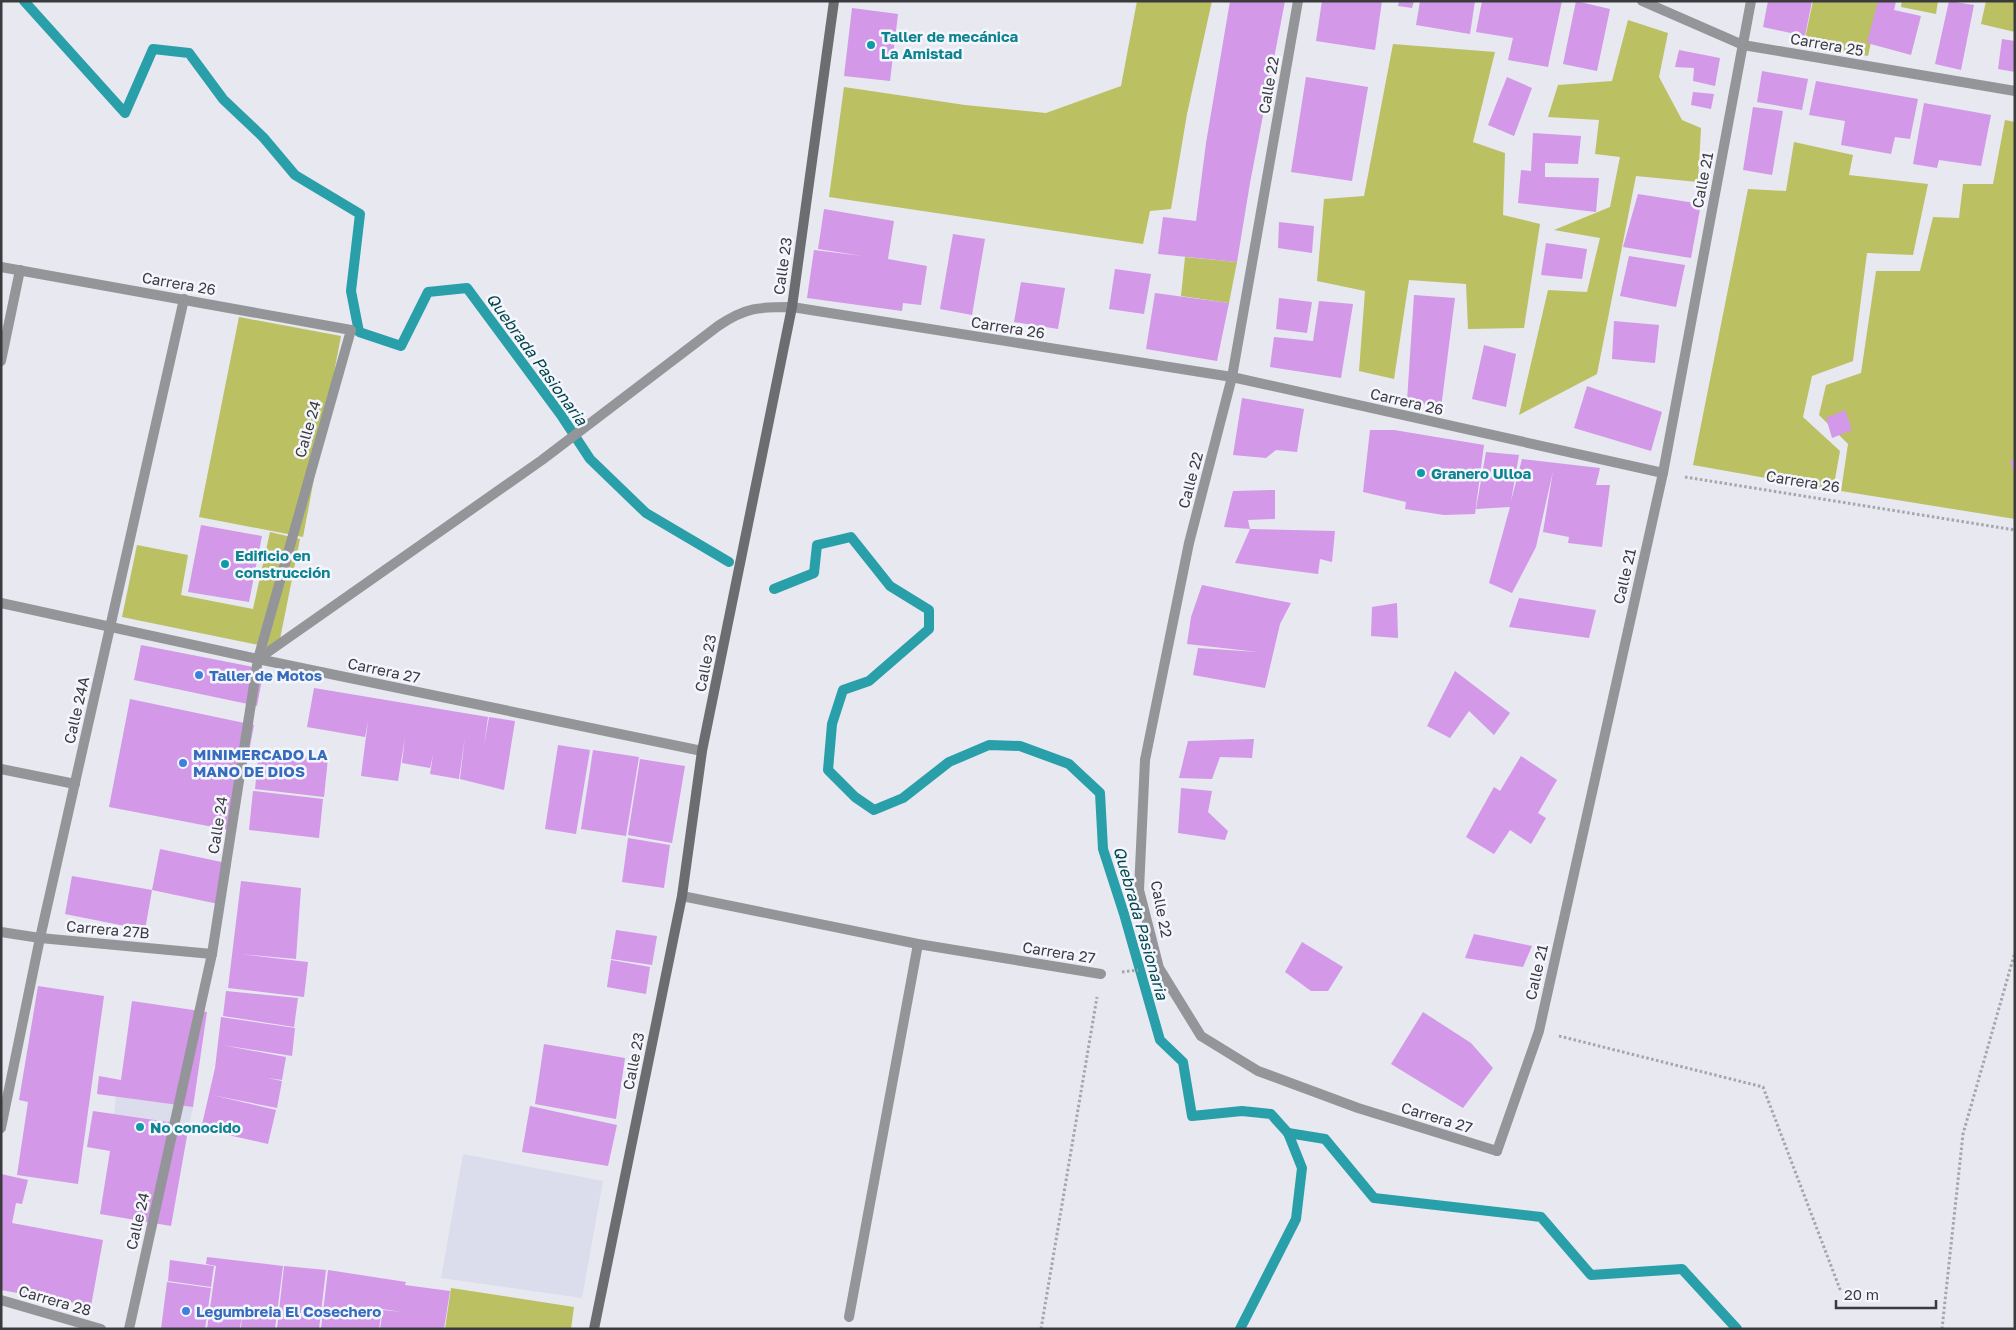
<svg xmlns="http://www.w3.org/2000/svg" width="2016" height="1330" font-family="'Golos Text',sans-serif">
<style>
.built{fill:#dbddec}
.green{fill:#bbc063}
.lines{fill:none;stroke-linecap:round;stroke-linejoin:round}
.stream{stroke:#289fa9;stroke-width:10}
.building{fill:#d398e7}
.path{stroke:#a5a6ac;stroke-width:3;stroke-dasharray:2.5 2.5;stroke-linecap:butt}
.pedestrian{stroke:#949598;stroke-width:10}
.minor{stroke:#949598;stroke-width:10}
.secondary{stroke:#6c6d71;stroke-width:10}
.culture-dot{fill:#0f9aa8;stroke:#f5f6fd;stroke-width:2}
.shop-dot{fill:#3f7fe0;stroke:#f5f6fd;stroke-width:2}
.labels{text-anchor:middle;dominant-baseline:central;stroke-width:5;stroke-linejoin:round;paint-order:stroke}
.culture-label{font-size:15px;font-weight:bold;fill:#0d838f;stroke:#f5f6fd;text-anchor:start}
.street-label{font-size:15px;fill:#3b3b3e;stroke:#f5f6fd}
.shop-label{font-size:15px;font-weight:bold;fill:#366cbe;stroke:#f5f6fd;text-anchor:start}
.water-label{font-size:16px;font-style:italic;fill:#00474c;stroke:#f5f6fd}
</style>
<rect width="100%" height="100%" fill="#e7e8f0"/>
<!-- built -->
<g class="built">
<path d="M116,1096L193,1107L189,1125L114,1114Z"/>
<path d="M463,1154L603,1181L582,1298L441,1278Z"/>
</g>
<!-- green -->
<g class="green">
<path d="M1137,1H1212L1187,114L1171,209L1150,211L1143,244L829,197L844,87L965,105L1046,113L1121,86Z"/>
<path d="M1813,1H1880L1868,56L1804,43Z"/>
<path d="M1902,1H1938L1936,14L1901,7Z"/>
<path d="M1986,1H2015V32L1981,24Z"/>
<path d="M1628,20L1668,33L1659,77L1682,120L1701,128L1698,182L1636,176L1597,374L1519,415L1548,290L1587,292L1600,238L1554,230L1610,207L1620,157L1595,154L1599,120L1548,117L1558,85L1612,81Z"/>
<path d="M1393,44L1495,52L1473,142L1505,153L1503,215L1540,224L1524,328L1468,329L1466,284L1409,280L1394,379L1359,371L1365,291L1317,281L1324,199L1364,196Z"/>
<path d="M2005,120L2015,122V519L1841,491L1848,444L1819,415L1826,385L1861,373L1876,271H1920L1933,217L1959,218L1963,184H1993Z"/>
<path d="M1794,142L1853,155L1849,175L1928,184L1913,255L1867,253L1853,361L1812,376L1803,417L1840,451L1833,490L1693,465L1748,189L1786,191Z"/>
<path d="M1185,257L1237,262L1229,303L1181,296Z"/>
<path d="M239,317L341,336L303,537L199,517Z"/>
<path d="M270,532L300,539L278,649L122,617L137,545L188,555L181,595L253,609Z"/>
<path d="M451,1288L574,1307L571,1329H445Z"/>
</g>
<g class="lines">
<!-- stream -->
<g class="stream">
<path d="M24,1L125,113L153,49L189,53L223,99L263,137L295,175L360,214L351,291L359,332L401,346L428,292L467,288L561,415L590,459L646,513L729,562"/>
<path d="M774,589L814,573L817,545L851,537L890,586L929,610V629L869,681L843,690L832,724L828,770L855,797L874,810L903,798L949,762L989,745L1020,746L1069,764L1100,793L1103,849L1124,914L1160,1040L1183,1062L1192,1116L1242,1111L1271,1114L1288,1133L1302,1168L1296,1219L1240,1329"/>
<path d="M1288,1133L1325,1139L1374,1198L1541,1217L1591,1275L1682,1269L1737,1329"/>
</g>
</g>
<!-- building -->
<g class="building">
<path d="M1230,1H1285L1250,183L1237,262L1158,254L1163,217L1196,221L1206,143Z"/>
<path d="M1322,1H1382L1375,50L1316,41Z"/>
<path d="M1399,1H1414L1412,8L1398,6Z"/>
<path d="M1420,1H1475L1470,34L1416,25Z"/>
<path d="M1482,1H1562L1548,67L1508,60L1513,38L1476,32Z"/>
<path d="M1576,1L1610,9L1597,71L1563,64Z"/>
<path d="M1768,1H1812L1805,36L1763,27Z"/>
<path d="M1878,1H1896L1894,10L1921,16L1911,55L1867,43Z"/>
<path d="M1949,1L1974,5L1961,70L1935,64Z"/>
<path d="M852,8L898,14L890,81L844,76Z"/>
<path d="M2002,39L2015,41V72L1998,69Z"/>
<path d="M1679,50L1720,58L1715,86L1693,81L1694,68L1675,67Z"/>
<path d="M1762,71L1808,79L1802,110L1757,102Z"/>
<path d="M1306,77L1368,87L1352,181L1291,172Z"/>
<path d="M1507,77L1532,88L1514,136L1488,125Z"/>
<path d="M1816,81L1918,99L1910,139L1895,137L1891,154L1841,145L1845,121L1809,115Z"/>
<path d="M1693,92L1714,94L1711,109L1691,105Z"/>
<path d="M1924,103L1991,115L1981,166L1939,160L1937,168L1913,164Z"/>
<path d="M1753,107L1783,111L1772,175L1743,170Z"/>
<path d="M1533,133L1581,136L1578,164L1545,163V177L1599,178L1596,212L1518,203L1521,170L1531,171Z"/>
<path d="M1638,194L1701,204L1691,258L1623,247Z"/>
<path d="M824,209L894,221L888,259L927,266L921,305L903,303L902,311L807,298L814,250L863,256L818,249Z"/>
<path d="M1279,222L1314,226L1312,253L1278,248Z"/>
<path d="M953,234L985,239L972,315L940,309Z"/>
<path d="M1546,243L1587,249L1582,279L1541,275Z"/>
<path d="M1629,256L1685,265L1676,307L1620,296Z"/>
<path d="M1115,269L1151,274L1144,314L1109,309Z"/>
<path d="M1021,282L1065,288L1058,329L1014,322Z"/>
<path d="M1155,293L1229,303L1217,361L1146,349Z"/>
<path d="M1414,295L1455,298L1441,408L1407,401Z"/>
<path d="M1279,298L1312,302L1307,333L1276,329Z"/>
<path d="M1319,301L1353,304L1341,378L1270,367L1274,337L1313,341Z"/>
<path d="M1614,321L1659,325L1655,363L1612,359Z"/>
<path d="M1484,345L1516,354L1506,407L1472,399Z"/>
<path d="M1587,386L1662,412L1651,451L1574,428Z"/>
<path d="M1242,398L1304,409L1297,452L1276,450L1266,458L1233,455Z"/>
<path d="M1845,410L1852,430L1832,438L1826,418Z"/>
<path d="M1370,430H1394L1484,445L1475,514L1444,515L1405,509L1406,502L1363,492Z"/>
<path d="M1486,452L1519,455L1511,501L1522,459L1600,468L1596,485H1610L1602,547L1568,543L1569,537L1543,532L1553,471L1536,547L1512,593L1489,583L1510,507L1476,509Z"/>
<path d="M2015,459V473H2014L2010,461Z"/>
<path d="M1275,490V519L1248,520L1250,529L1224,527L1233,491Z"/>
<path d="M201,525L262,536L249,602L188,592Z"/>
<path d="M1250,529L1335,531L1332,562L1320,559L1318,574L1235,563Z"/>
<path d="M1202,585L1291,603L1280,624L1265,688L1193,675L1198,648L1258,652L1187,644L1191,617Z"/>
<path d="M1519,598L1596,610L1589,638L1509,627Z"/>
<path d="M1397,603L1398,638L1371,636L1372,607Z"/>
<path d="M141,645L264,669L257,706L134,680Z"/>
<path d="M1455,671L1510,713L1494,735L1469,711L1450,738L1427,726Z"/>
<path d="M314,688L488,717L484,746L489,717L515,721L504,790L460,779L465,736L459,779L430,774L433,755L430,768L402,763L405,737L398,781L361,776L368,721L365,737L307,727Z"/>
<path d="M130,699L254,725L234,831L109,807Z"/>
<path d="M1254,739L1252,758L1220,757L1212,779L1179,778L1188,741Z"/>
<path d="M558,745L590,750L576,834L545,829Z"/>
<path d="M593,750L639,757L626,836L581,829Z"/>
<path d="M259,751L328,758L324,797L255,789Z"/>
<path d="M1521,756L1557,780L1538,813L1546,818L1531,844L1510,830L1494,854L1466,837L1494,787L1500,791Z"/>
<path d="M640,759L685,766L672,843L628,835Z"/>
<path d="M1181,788L1212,791L1208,812L1228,831L1225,840L1178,833Z"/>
<path d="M253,791L323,799L319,838L249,830Z"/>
<path d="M628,838L670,845L664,888L622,882Z"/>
<path d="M160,849L231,864L223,905L152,890Z"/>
<path d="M72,876L152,890L145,930L65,914Z"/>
<path d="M241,881L301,888L296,959L240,954L308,962L304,997L228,988Z"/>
<path d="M616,930L657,936L652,965L611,959Z"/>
<path d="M1474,934L1532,946L1523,967L1465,958Z"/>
<path d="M1302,942L1343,967L1328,991H1311L1285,972Z"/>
<path d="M611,960L650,967L646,994L607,987Z"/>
<path d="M38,986L104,996L78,1184L17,1175L28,1102L19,1100Z"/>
<path d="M226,991L298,998L294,1027L223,1016Z"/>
<path d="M132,1001L207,1012L193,1107L97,1094L99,1076L121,1080Z"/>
<path d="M1423,1012L1471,1043L1493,1068L1463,1108L1391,1064Z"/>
<path d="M221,1017L295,1028L292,1056L222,1045L286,1057L282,1080L267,1078L282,1081L277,1108L212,1095L276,1110L268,1144L201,1129L215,1068Z"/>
<path d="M544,1044L625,1058L616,1119L535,1104Z"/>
<path d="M530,1106L617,1125L608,1166L522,1152Z"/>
<path d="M93,1111L189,1125L171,1226L100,1214L110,1151L87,1147Z"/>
<path d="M1,1174L28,1180L22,1204L16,1203L12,1223L103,1240L91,1306L1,1290Z"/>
<path d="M207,1257L283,1266L275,1329H241L242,1312L240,1329H207L216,1266L206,1264Z"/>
<path d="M170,1260L214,1266L211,1287L168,1281Z"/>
<path d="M284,1266L326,1270L319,1329H277Z"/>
<path d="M328,1270L406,1282L405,1285L450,1291L444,1329H380L383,1310L402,1312L382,1309L379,1329H321Z"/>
<path d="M167,1282L211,1288L205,1329H161Z"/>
</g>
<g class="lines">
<!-- path -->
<g class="path">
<path d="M1685,477L2015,530"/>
<path d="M1122,972L1138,970"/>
<path d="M1559,1036L1763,1087L1841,1292"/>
<path d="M1041,1329L1097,997"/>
<path d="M1942,1329L1963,1134L2015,952"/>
</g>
<!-- pedestrian -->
<path class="pedestrian" d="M1145,760L1139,890L1159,968L1201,1036L1258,1071L1358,1108L1497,1151"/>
<!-- minor -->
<g class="minor">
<path d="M1642,1L1743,45L2015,91"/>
<path d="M1,267L351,330L258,659L212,954L129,1329"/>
<path d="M1,361L20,270"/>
<path d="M1,603L258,659L702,751"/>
<path d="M258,659L542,460L718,326C746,307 759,307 792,307L1232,377L1663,473"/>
<path d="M1145,760L1189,543L1232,377L1298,1"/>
<path d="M1,769L75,784"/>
<path d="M682,896L918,944L1101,974"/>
<path d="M1,932L40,938L212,954"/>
<path d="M1,1128L40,938L184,299"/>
<path d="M1497,1151L1539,1031L1663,473L1751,1"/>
<path d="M1,1300L101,1329"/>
<path d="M849,1317L918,944"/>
</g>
<!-- secondary -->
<path class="secondary" d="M594,1329L682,896L702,751L792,307L834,1"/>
</g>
<!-- markers -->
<g class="culture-dot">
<circle cx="871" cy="45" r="5"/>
<circle cx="1421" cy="473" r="5"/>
<circle cx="225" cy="564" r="5"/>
<circle cx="140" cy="1127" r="5"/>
</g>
<g class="shop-dot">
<circle cx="199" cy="675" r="5"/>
<circle cx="183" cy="763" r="5"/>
<circle cx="186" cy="1311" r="5"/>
</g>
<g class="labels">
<!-- culture labels -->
<g class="culture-label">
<text x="881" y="36">Taller de mecánica<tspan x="881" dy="17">La Amistad</tspan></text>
<text x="1431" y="473">Granero Ulloa</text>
<text x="235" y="555">Edificio en<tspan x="235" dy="17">construcción</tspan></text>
<text x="150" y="1127">No conocido</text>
</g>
<!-- street labels -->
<g class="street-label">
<text transform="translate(1827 44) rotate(10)">Carrera 25</text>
<text transform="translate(1268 85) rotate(-80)">Calle 22</text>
<text transform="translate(1702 180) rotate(-79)">Calle 21</text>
<text transform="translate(782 266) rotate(-82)">Calle 23</text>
<text transform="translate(179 283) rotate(10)">Carrera 26</text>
<text transform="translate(1008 327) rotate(9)">Carrera 26</text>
<text transform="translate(1407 401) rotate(13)">Carrera 26</text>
<text transform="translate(307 429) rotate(-74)">Calle 24</text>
<text transform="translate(1190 480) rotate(-75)">Calle 22</text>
<text transform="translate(1803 481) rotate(9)">Carrera 26</text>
<text transform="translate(1624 576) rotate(-77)">Calle 21</text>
<text transform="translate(705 663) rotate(-79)">Calle 23</text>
<text transform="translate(384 670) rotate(12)">Carrera 27</text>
<text transform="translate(76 710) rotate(-77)">Calle 24A</text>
<text transform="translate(217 825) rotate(-81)">Calle 24</text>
<text transform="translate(1162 909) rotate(79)">Calle 22</text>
<text transform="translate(108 929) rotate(5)">Carrera 27B</text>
<text transform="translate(1059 952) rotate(9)">Carrera 27</text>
<text transform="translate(1536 972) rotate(-77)">Calle 21</text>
<text transform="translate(633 1061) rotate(-79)">Calle 23</text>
<text transform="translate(1437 1117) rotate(17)">Carrera 27</text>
<text transform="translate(137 1221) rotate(-77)">Calle 24</text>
<text transform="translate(55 1300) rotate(16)">Carrera 28</text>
</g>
<!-- shop labels -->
<g class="shop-label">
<text x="209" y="675">Taller de Motos</text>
<text x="193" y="754">MINIMERCADO LA<tspan x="193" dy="17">MANO DE DIOS</tspan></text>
<text x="196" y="1311">Legumbreia El Cosechero</text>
</g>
<!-- water labels -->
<g class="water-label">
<text transform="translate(537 359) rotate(54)">Quebrada Pasionaria</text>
<text transform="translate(1141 923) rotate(74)">Quebrada Pasionaria</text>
</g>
</g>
<!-- border -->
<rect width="2016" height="1330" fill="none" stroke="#3b3b3e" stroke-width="5"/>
<!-- scale -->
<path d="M1836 1300v8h100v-8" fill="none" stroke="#3b3b3e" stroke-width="2.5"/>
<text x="1844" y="1300" font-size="15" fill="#3b3b3e" stroke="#f5f6fd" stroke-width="4" paint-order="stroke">20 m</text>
</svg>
